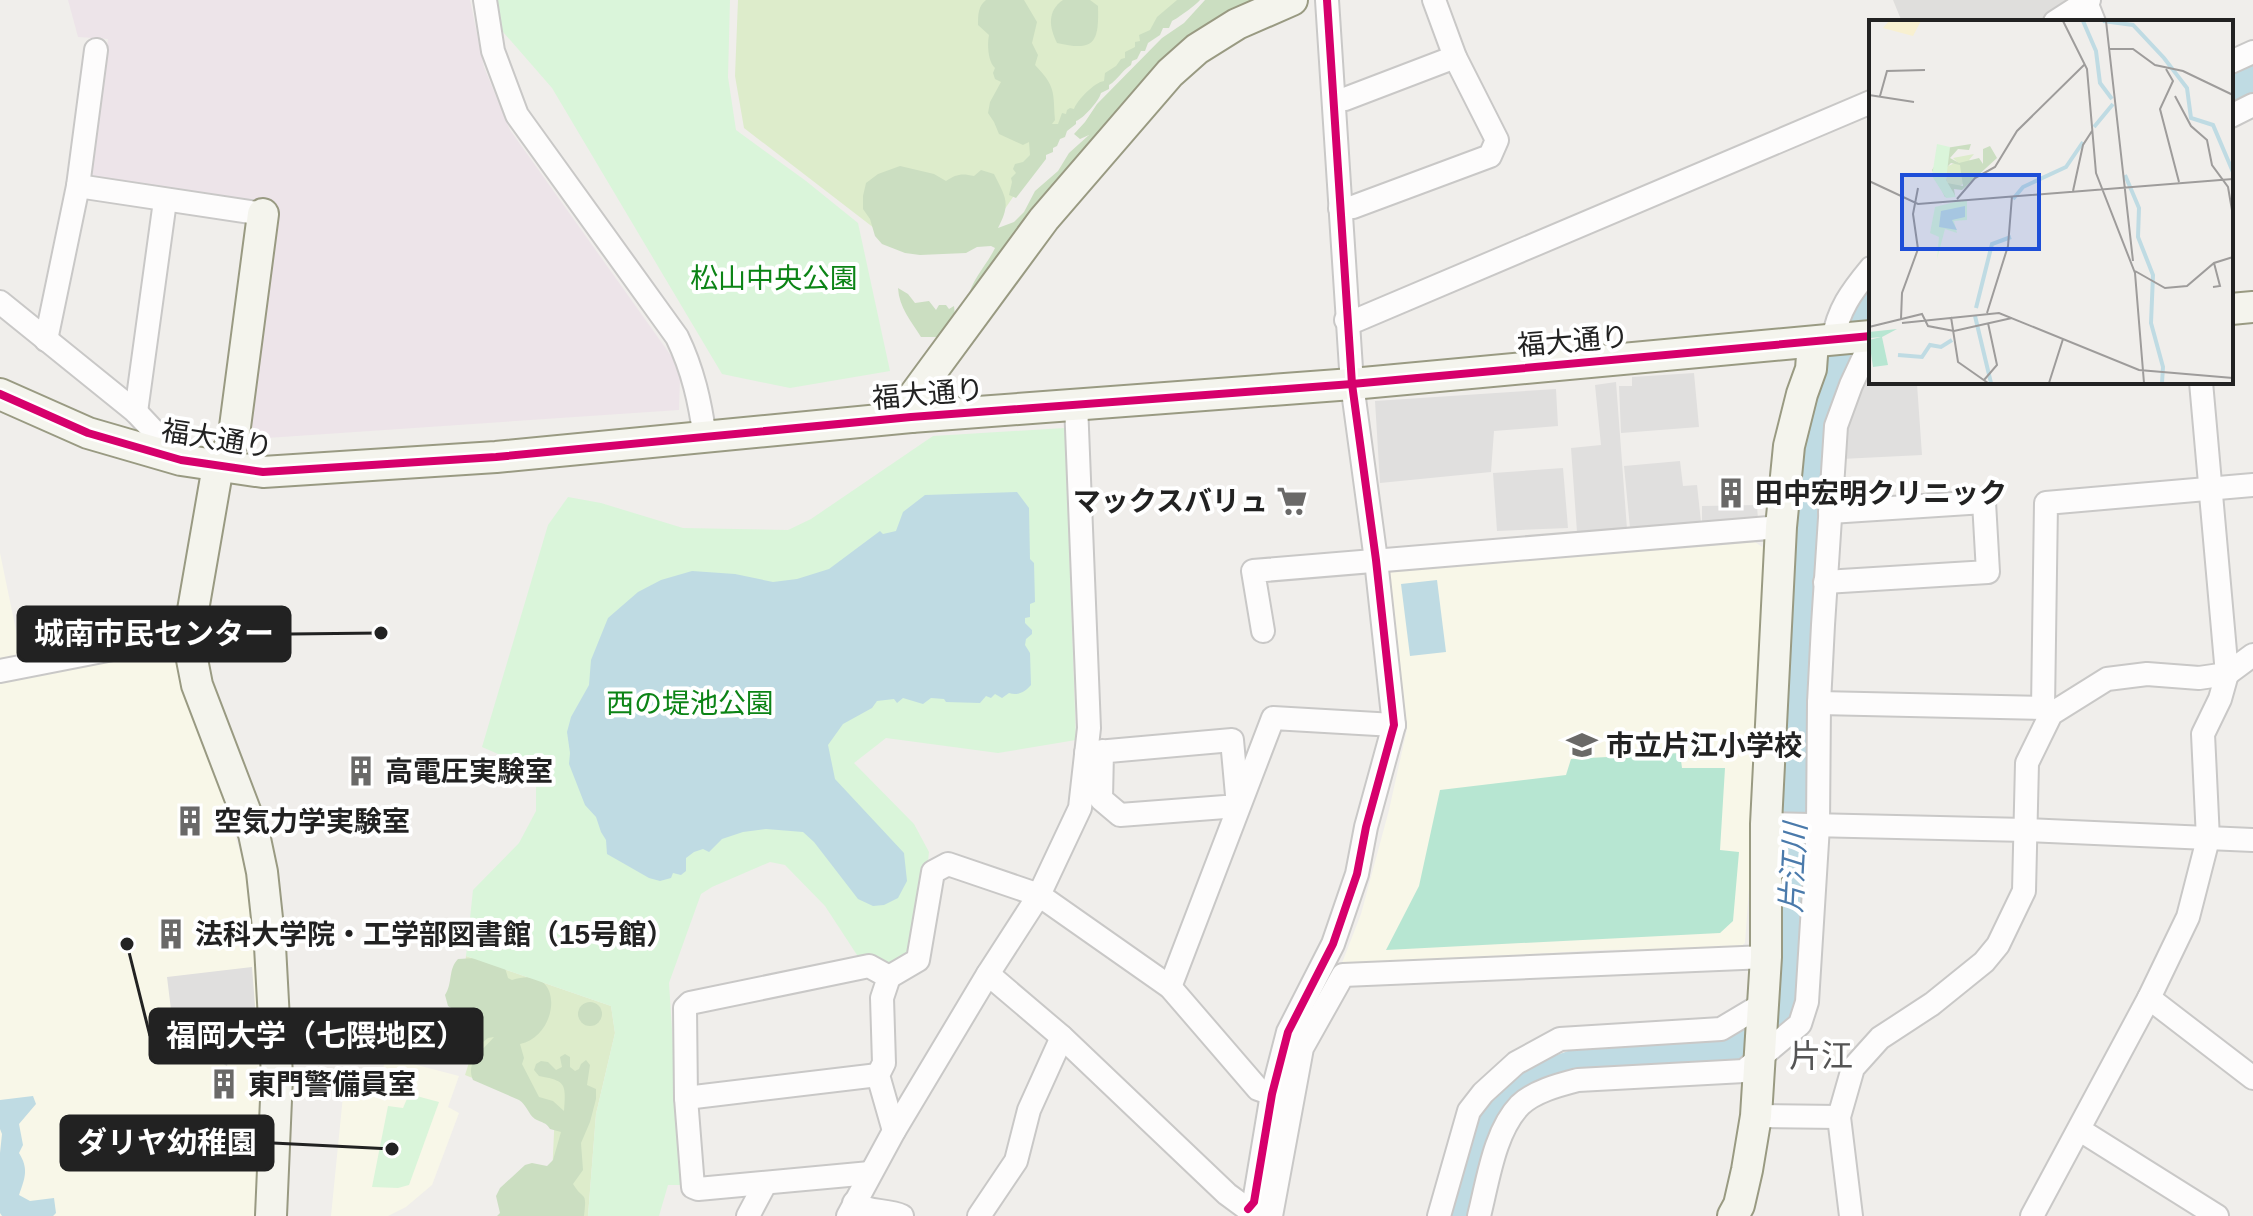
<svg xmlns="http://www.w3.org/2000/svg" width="2253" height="1216" font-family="Helvetica,'Noto Sans JP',sans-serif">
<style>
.residential{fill:#dfdedc}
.industrial{fill:#ede4e9}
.education{fill:#f8f7e8}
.grass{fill:#ddeccb}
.forest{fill:#cbdec1}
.park{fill:#daf5da}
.pitch{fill:#b7e6d2}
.parking{fill:#e0dfde}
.water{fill:#bfdbe3}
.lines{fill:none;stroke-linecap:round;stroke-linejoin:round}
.river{stroke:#bfdbe3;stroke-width:36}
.street-casing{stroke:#c9c8c7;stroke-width:26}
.secondary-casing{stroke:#999a82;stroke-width:34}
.street{stroke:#fdfcfc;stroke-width:22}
.secondary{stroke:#f4f4ed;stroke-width:30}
.cycleway-casing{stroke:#fff;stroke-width:13}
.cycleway{stroke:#d6006c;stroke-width:8}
.labels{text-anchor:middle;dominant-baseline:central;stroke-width:8;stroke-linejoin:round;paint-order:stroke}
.park-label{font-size:28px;fill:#0c8416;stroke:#fff}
.street-label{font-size:28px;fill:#222;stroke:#fff}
.poi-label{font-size:28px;font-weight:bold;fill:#222;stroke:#fff;text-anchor:start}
.water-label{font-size:30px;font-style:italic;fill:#4a7aab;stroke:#fff}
.quarter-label{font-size:32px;fill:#555;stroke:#fff}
.inset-river{fill:none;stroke:#bfdbe3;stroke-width:4}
.inset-road{fill:none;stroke:#9e9c9b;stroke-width:2}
.view{fill:#1d4ed8;fill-opacity:0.15;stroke:#1d4ed8;stroke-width:4}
.inset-edge{fill:none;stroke:#222;stroke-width:4}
.leader{fill:none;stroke:#222;stroke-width:3}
.callout-dot{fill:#222;stroke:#fff;stroke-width:3}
.callout{fill:#222;stroke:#222;stroke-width:3}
.callout-label{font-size:30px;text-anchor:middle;font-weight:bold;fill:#fff}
</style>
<rect width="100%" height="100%" fill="#f0eeeb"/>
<!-- residential -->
<path class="residential" d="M1893,0H2084L2050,22H1902Z"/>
<!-- industrial -->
<path class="industrial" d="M68,0H470L484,67L510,130L672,357L680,378L679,410L267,438L247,423L275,214L97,180L89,170L108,39L78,37Z"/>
<!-- education -->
<g class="education">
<path d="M1755,542L1765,549L1756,793L1745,943L1739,948L1600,950L1348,965L1342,963L1361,914L1389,810L1407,729L1386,575L1392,567L1553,558Z"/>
<path d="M0,553L25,674L167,646L175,655L182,685L210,754L245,868L262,1019L261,1116L254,1216H0Z"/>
<path d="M386,1057L459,1076L448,1107L459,1113L432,1185L406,1207L388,1216H331L344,1086L377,1092Z"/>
</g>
<!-- grass -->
<g class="grass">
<path d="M738,0H1195L1168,19L1045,150L983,241L887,238L744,128L735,76Z"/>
<path d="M466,956L611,1006L615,1033L596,1114L588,1216H544L552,1176L555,1111L465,1075L472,1053L485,1028L460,1002Z"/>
</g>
<!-- forest -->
<g class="forest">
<path d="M986,0H1024L1037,22L1032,43L1038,55L1035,65C1056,87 1053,91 1055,120L1052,124H1058L1062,113L1066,114L1067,110L1070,108L1074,109C1077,100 1095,82 1104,81L1105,73L1116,66L1121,59L1125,58V52L1135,47V42L1140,41L1139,35L1150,30L1157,17L1177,0H1200C1196,5 1178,18 1172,21L1169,28H1163L1160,35L1148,43L1145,51H1141L1137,59L1132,61L1131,65C1121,71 1118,80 1109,85V89L1101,93C1099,101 1083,119 1076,121V124L1067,131L1065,137L1060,139L1057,146L1053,148V152L1046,155V159L1016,198L1009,195L1012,182L1011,178L1016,173L1013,169L1015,164L1023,162L1030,155L1029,142L1023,145L999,134L994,122L988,113L990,102L1001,82L995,79L993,73L995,68C988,61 987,45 989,35L978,25C978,15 978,6 986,0Z"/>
<path d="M1063,0H1090L1098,6C1099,42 1095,52 1057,43C1049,27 1047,11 1063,0Z"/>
<path d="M1205,0H1272L1235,17L968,299C971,280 987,265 995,248L991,246L977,247L966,253L920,255L905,253L882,244L875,236L870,219L863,209V196L866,183L878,174L900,166L934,174L946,181C956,174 962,173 974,176L981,170L994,174C1006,198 1011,203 998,228L1014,222L1024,212L1035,191L1058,171L1069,153L1089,135L1080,139L1074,134L1085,122L1097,104L1162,38L1184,23Z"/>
<path d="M898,288L908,294L915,303L929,301L936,310L939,305H946L949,309L954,306L955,316L937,337H921C911,321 899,307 898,288Z"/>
<path d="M476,958L505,968L508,978L512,980C566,962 560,1036 520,1044L524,1058L522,1064L539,1097L553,1101L564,1111C566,1083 566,1081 539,1076L534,1070L536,1064L541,1061L548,1062L556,1070L562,1067L560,1057L565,1054L570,1057V1067L575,1071L579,1069L581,1064L586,1060L590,1065L587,1085L596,1089V1099L590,1122L581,1143L583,1170L573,1184C584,1202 587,1189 584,1216H497L500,1213L496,1196L500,1188L525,1165L532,1163L547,1166L553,1160L561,1132L550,1129C546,1122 542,1123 535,1119C528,1114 527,1105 519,1100L473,1080C465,1062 483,1050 494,1037L488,1038L477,1047L472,1044C472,1036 476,1031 476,1022L448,1006L445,995C453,983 448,969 458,959Z"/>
<circle cx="590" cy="1014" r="12"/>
</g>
<!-- park -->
<g class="park">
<path d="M496,0H730L728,77L736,130L806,181L858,223L890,371L790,388L722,374L552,88L497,25Z"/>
<path d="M1065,428L1076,740L998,753L886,738L854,763L914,824L929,852L923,907L908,956L881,965L859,958L825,906L785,865L770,862L712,887L701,894L669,983L682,1185H668L659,1216H588L596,1114L615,1033L611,1006L466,956L473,890L519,843L536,811V787L527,770L516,762L482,747L548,525L568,497L601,503L683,528L788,530L811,519L933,436Z"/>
<path d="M409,1094L439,1102L409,1185L398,1188L372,1187L388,1106L403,1108Z"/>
</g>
<!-- pitch -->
<path class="pitch" d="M1680,753L1682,768H1725L1720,850L1739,852L1733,921L1720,933L1386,950L1419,886L1440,790L1566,775L1571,759Z"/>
<!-- parking -->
<g class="parking">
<path d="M1871,363V382H1912L1913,384H1917L1922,455L1841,459L1843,433Z"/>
<path d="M1694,373L1699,427L1621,433L1619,386H1632V377Z"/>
<path d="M1616,382L1627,529L1577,532L1571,448L1601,445L1595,385Z"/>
<path d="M1556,389L1558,426L1494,431L1491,472L1380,483L1375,401Z"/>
<path d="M1680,461L1683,486L1697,485L1701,522L1630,528L1624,466Z"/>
<path d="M1563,468L1568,528L1497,531L1493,473Z"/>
<path d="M1757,505L1758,520L1702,522V506Z"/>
<path d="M252,967L257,1031L242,1032L232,1040L227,1066L213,1058L177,1059L167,977Z"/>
</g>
<!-- water -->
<g class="water">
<path d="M1017,492L1029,508L1030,559L1034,563L1035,602L1030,604V617L1025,618V623L1032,630V634L1026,639L1025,645L1030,653L1031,685C1025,692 1018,696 1009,693L1002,698L995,694L991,698L986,696L980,703L946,702L944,699L931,698L923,704L903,698L897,703L894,699L877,701L872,708L843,724L828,745L835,779L904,853L907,881L898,898L884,905L873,906L858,899L814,842L803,832L766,829L743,832L722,839L709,852L703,849L694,852L686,858V871L681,875L673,873L671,878L660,881L649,878L607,854L606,840L601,832L596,817L585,805L569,764L570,753L567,732L571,717L589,685L591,660L608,618L638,592L661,580L692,571L735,574L773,582L797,579L829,569L880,531L883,534L896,531L903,512L925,495Z"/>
<path d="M1437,580L1446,652L1410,656L1401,584Z"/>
<path d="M33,1096L36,1104L19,1124L23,1145L19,1153C29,1169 25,1178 19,1195L30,1201L54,1198L56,1213L53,1216H2L0,1213V1153L2,1134L0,1129V1100Z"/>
</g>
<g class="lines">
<!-- river -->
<g class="river">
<path d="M2231,92L2253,82"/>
<path d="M1458,1216L1485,1137L1510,1101L1538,1081L1577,1067L1638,1064L1733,1050L1785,1015L1799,697L1815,447L1823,410L1836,374L1871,311"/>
</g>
<!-- street casing -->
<g class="street-casing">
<g id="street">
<path d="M485,0L493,51L517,115L677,337C693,370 700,402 705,438"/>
<path d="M2089,0L2086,2L2094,22"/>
<path d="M2055,22L2086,2"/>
<path d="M2231,62L2253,52"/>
<path d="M1334,100L1345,99L1455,57"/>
<path d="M2231,116L2253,105"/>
<path d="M78,186L263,214"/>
<path d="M1340,208L1353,207L1490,156L1497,140L1455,57L1434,0"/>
<path d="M0,302L136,412L180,459"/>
<path d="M1346,320H1357L1871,102"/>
<path d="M46,340L78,186L96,50"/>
<path d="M1833,340C1838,310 1851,292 1871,268"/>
<path d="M2201,382L2227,674L2220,699L2203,734L2208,839L2188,917L2149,998L2253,1078"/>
<path d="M136,412L165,201"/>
<path d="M1825,582L1988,572L1984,502L1830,512"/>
<path d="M1263,631L1253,571L1781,527"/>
<path d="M0,671L174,637L188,639"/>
<path d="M1819,703L2043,708"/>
<path d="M2051,714L2043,708L2046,503L2253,485"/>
<path d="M1086,753L1232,740L1238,806L1120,815L1101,799L1102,751"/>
<path d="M1766,824L2026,830L2253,840"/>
<path d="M988,974L1062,1037L1227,1194L1257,1216"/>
<path d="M889,977L918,960L933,872L948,864L1039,895L1170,987L1258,1089L1272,1094"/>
<path d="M1170,987L1273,718L1394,725"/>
<path d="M686,1098L878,1075"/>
<path d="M1756,1116L1839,1117"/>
<path d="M2080,1130L2217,1216"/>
<path d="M870,1173L698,1189L693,1187L686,1098L685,1008L690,1003L869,966L889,977L882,998L884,1063L878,1075L894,1131"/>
<path d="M854,1203C867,1213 887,1209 902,1216"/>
<path d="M1248,1209L1254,1202L1272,1094L1288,1032L1333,944L1357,874L1366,827L1394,725L1376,560L1352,384L1327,0"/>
<path d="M748,1216L765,1184"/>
<path d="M848,1216L894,1131L988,974L1039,895L1080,808L1089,728L1076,404"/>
<path d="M979,1216L1016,1161L1029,1110L1062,1037"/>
<path d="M1271,1216L1302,1048L1343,975L1766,957"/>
<path d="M1439,1216L1469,1111L1483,1093L1516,1063L1560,1039L1721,1029L1763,1004"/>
<path d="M1479,1216C1488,1181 1494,1132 1520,1105C1535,1091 1559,1085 1578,1080L1744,1071L1800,1024L1807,1002L1818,826L1819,703L1823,625L1836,426L1851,385L1871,342"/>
<path d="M1851,1216L1839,1117L1853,1068L1880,1038L1932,1004L1984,962L1998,945L2024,891L2027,763L2051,714L2107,679L2147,674L2199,678L2227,674L2253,655"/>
<path d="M2032,1216L2149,998"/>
</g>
</g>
<!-- secondary casing -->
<g class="secondary-casing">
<g id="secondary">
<path d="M263,214L233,442L218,466L188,639L197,685L254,834L262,872L270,946L277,1076L271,1216"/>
<path d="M2231,309L2253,307"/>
<path d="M0,394L88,433L181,460L263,472L496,457L911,417L1352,384L1871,336"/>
<path d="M911,417L910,401L1044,219L1170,73L1197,49L1237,24L1292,0"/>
<path d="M1733,1216L1739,1205L1747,1170L1756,1116L1766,957V824L1781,527L1789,446L1802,394L1811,369L1813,342"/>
</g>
</g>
<!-- street -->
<use href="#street" class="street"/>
<!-- secondary -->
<use href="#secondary" class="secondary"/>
<!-- cycleway casing -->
<g class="cycleway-casing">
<g id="cycleway">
<path d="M0,394L88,433L181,460L263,472L496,457L911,417L1352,384L1871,336"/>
<path d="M1248,1209L1254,1202L1272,1094L1288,1032L1333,944L1357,874L1366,827L1394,725L1376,560L1352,384L1327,0"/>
</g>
</g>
<!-- cycleway -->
<use href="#cycleway" class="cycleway"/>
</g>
<!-- icons -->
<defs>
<g id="building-bare" transform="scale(2.4)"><path d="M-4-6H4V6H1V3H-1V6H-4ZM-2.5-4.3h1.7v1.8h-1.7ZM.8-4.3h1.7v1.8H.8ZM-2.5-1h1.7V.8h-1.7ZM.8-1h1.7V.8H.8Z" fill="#6a6968" stroke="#fff" stroke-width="2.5" paint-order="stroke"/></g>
<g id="supermarket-bare" transform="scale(2.4)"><path d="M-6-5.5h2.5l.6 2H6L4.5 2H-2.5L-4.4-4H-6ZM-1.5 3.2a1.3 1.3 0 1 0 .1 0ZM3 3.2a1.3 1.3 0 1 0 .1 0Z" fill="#6a6968" stroke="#fff" stroke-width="2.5" paint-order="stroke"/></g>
<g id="school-bare" transform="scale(2.4)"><path d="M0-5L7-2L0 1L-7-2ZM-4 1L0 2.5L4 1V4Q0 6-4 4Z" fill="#6a6968" stroke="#fff" stroke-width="2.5" paint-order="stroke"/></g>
</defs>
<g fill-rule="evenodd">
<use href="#building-bare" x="1731" y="493"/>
<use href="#supermarket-bare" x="1292" y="501"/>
<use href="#school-bare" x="1582" y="745"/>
<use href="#building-bare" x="361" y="771"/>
<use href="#building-bare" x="190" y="821"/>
<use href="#building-bare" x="171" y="934"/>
<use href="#building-bare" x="224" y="1084"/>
</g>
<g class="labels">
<!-- park labels -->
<g class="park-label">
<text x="774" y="278">松山中央公園</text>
<text x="690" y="703">西の堤池公園</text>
</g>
<!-- street labels -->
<g class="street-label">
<text transform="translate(1573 341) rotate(-5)">福大通り</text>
<text transform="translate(928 394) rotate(-5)">福大通り</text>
<text transform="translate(217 439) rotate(9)">福大通り</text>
</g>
<!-- poi labels -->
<g class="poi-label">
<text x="1755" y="493">田中宏明クリニック</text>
<text x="1268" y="501" text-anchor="end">マックスバリュ</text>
<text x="1606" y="745">市立片江小学校</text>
<text x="385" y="771">高電圧実験室</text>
<text x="214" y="821">空気力学実験室</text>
<text x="195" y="934">法科大学院・工学部図書館（15号館）</text>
<text x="248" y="1084">東門警備員室</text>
</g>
<!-- water labels -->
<g class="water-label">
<text transform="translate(1793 868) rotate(-87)">片江川</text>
</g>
<!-- quarter labels -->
<g class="quarter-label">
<text x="1821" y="1056">片江</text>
</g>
</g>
<!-- overview -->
<g transform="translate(1869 20)">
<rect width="364" height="364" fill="#f0eeeb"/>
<path d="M105,134L100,140L112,150L87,169L78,163L77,147L88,142L84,138Z" fill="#ddeccb"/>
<path d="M102,124L100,130L89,129L81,138L90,143L110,138L114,144V129L121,126L128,138L93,170L85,169L86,176L76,177L63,150L77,128ZM82,143L91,145L94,166L78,163L76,149Z" fill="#cbdec1" fill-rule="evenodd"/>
<path d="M20,1H52L44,16L14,8Z" fill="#f8f0d0"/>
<path d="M68,124L81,127L77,160L87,177L77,178L63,156ZM90,181H98V200L85,201L88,213L76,209L68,239L70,217L61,213L66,187Z" fill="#daf5da"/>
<path d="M28,309L13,317L19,345L4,347L0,320L12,317L1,318L0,312Z" fill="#b7e6d2"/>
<path d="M96,186V197L83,200L88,210L70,207L72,191Z" fill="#bfdbe3"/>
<path class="inset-river" d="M214,1L227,31L231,63L243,79M234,1L264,5L295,38L318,68L322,98L344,105L364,152M225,107L244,84M256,155L270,188L269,217L284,255L282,303L294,347L293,363M144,179L154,167L197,147L214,122M107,288L123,224L142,217M106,296L122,363M29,335L53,337L61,325L72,327L83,320"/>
<path class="inset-road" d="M194,1L218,49L227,153L266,253L275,363M237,1L264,241M240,29H264L286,45L314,51L364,75M297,49L304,61L291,89L310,162M0,75L45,82M11,76L18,51L56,50M306,76L322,106L338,120L343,145L359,167L364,196M0,161L49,184L364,159M204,171L214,125L223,111M88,179L106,158L126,147L148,111L216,44M266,251L296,268L318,266L345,243L364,237M344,267L351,266L345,243M118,293L139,226L143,176M82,297L89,342L119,363M32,299L33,273L49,229L44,194L49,168M33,303L130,293L270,350L364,358M0,307L53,294L59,306L85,311L143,298M115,360L128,345L119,303M180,363L194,319"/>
<path class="view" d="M33,155H170V229H33Z"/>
<rect width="364" height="364" class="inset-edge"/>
</g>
<!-- callouts -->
<path class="leader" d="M381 633L290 634M127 944L150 1036M392 1149L273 1143"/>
<g class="callout-dot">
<circle cx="381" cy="633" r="8"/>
<circle cx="127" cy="944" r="8"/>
<circle cx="392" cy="1149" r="8"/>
</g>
<g class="callout">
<rect x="18" y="607" width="272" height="54" rx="8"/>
<rect x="150" y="1009" width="332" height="54" rx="8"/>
<rect x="61" y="1116" width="212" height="54" rx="8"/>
</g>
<g class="callout-label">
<text x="154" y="644">城南市民センター</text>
<text x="316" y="1046">福岡大学（七隈地区）</text>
<text x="167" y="1153">ダリヤ幼稚園</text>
</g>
</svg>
